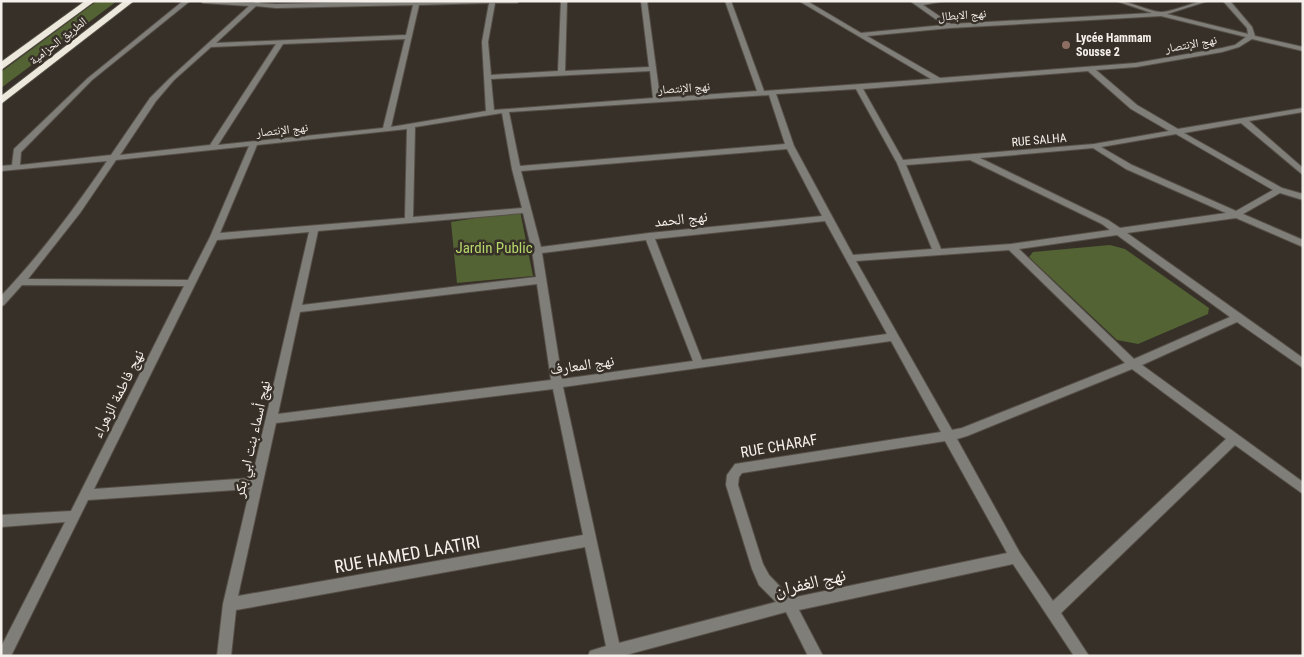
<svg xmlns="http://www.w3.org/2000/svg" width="1304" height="657" font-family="'Roboto Condensed','Noto Naskh Arabic',sans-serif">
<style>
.green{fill:#536334}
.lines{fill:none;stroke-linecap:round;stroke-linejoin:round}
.street-casing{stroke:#554f47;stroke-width:2}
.highway-casing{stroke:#554f47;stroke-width:2}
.street{fill:#807e79;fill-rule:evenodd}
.highway{fill:#ede8dc;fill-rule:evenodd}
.education-dot{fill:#8d6e63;stroke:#373028;stroke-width:2}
.labels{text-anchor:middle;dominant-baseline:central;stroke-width:5;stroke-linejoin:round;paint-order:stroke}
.far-street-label{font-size:12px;fill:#f5f0eb;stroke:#373028}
.far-poi-label{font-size:12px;font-weight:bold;fill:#f5f0eb;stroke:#373028;text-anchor:start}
.street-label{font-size:15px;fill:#f5f0eb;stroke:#373028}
.park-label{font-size:15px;fill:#b5d76a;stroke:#373028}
.near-street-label{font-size:18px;fill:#f5f0eb;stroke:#373028}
</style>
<rect width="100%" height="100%" fill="#373028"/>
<!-- green -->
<g class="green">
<path d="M97,1H117L1,88V72Z"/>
<path d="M520,211L533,276L457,283L451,222Z"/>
<path d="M1110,245L1125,249L1209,308L1208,314L1138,344L1117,340L1029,257L1033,252Z"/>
</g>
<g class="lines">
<!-- street casing -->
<g class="street-casing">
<path id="street" d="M183,1H190L92,80L21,152L20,165L111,155L150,98L170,78L249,6L203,3L200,1L253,3L261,1L259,3L276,4L414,1H520L517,3H495L488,42L491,75L558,71L561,1H567L565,71L649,67L641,1H647L660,98L757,91L725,1H731L764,91L931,79L799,1H807L861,33L944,25L910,1H945L923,5L951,24L1152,13L1116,1C1132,1 1151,13 1162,12C1178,11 1192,1 1208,1L1167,14L1248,34L1247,28L1223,1H1230L1252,27L1255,36L1303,47V51L1252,39L1239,47L1222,52L1136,67L1096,70L1137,105L1178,129L1303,108V112L1249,121L1303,168V175L1241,123L1184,133L1282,188L1303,194V200L1280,193L1243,214L1303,240V247L1236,218L1127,233L1303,358V368L1237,322L1142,365L1303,482V494L1235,445L1061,613L1089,656H1074L1013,564L799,610L823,656H808L786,612L622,656H588L590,651L606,646L585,547L236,610L231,656H217L223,604L250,489L88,500L11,656H1V647L65,522L1,527V515L71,511L184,286L22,285L4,305L1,306V296C41,254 75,208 107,161L1,171V166L12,165L14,149L88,78ZM489,3L482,42L486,111L391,127L419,5ZM413,5L406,35L216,43L256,6L276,8ZM1161,16L1246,37L1235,45L1222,48L1136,63L940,78L867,36L950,28ZM405,39L383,128L218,145L283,44ZM276,44L210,145L120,155L156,101L174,80L211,47ZM650,71L653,98L494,110L491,79ZM1088,71L1131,109L1169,131L1094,144L903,160L863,89ZM856,89L897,163L932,249L853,255L794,146L776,94ZM769,95L785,144L520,166L509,112ZM502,113L512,169L522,208L413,217L415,127ZM407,129L405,218L220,233L257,145ZM1176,134L1273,190L1236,211L1132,165L1101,147ZM249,146L210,237L188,280L28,279L80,213L116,160ZM1093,148L1126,169L1226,213L1120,228L1108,220L980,158ZM787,149L822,216L649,233L541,247L521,171ZM970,160L1102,224L1110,230L1011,244L941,249L906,165ZM523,213L532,251L536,277L302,305L318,231ZM825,221L887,334L702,360L655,239ZM309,232L252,478L94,489L217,240ZM1117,235L1230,317L1134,359L1019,249ZM646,240L693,361L562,379L542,253ZM1009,250L1125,363L962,428L952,430L856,261ZM537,284L551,380L278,414L300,312ZM891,341L941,432L735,464L727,475L726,485L752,569L759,585L776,602L619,643L563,387ZM1132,369L1226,439L1053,601L1020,553L957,439L967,436ZM553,389L583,535L238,596L276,423ZM945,441L1007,553L791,598L769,575L763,564L738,485L739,477L742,473Z"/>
</g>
<!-- highway casing -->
<g class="highway-casing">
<g id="highway">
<path d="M85,1H95L1,70V62Z"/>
<path d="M124,1H134L1,104V96Z"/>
</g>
</g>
<!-- street -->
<use href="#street" class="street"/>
<!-- highway -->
<use href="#highway" class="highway"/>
</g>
<!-- markers -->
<circle class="education-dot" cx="1066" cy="45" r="5"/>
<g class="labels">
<!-- far-street labels -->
<g class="far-street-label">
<text transform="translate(962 15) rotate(-4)">نهج الابطال</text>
<text transform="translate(58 41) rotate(-38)">الطريق الحزامية</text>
<text transform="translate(1191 44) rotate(-10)">نهج الإنتصار</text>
<text transform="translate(684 88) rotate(-4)">نهج الإنتصار</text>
<text transform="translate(282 130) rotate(-6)">نهج الإنتصار</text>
<text transform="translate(1039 140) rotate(-5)">RUE SALHA</text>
</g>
<!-- far-poi labels -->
<g class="far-poi-label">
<text x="1076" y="38">Lycée Hammam<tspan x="1076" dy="14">Sousse 2</tspan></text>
</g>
<!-- street labels -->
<g class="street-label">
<text transform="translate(681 219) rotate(-6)">نهج الحمد</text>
<text transform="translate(582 365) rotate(-8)">نهج المعارف</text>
<text transform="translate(118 394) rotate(-63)">نهج فاطمة الزهراء</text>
<text transform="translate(252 439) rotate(-77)">نهج أسماء بنت ابي بكر</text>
<text transform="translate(779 446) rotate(-10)">RUE CHARAF</text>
</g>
<!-- park labels -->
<g class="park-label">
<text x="494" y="248">Jardin Public</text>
</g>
<!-- near-street labels -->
<g class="near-street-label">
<text transform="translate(407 554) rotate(-10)">RUE HAMED LAATIRI</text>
<text transform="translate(810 582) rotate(-13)">نهج الغفران</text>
</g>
</g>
<!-- border -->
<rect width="1304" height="657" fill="none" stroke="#f5f0eb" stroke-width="5"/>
</svg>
